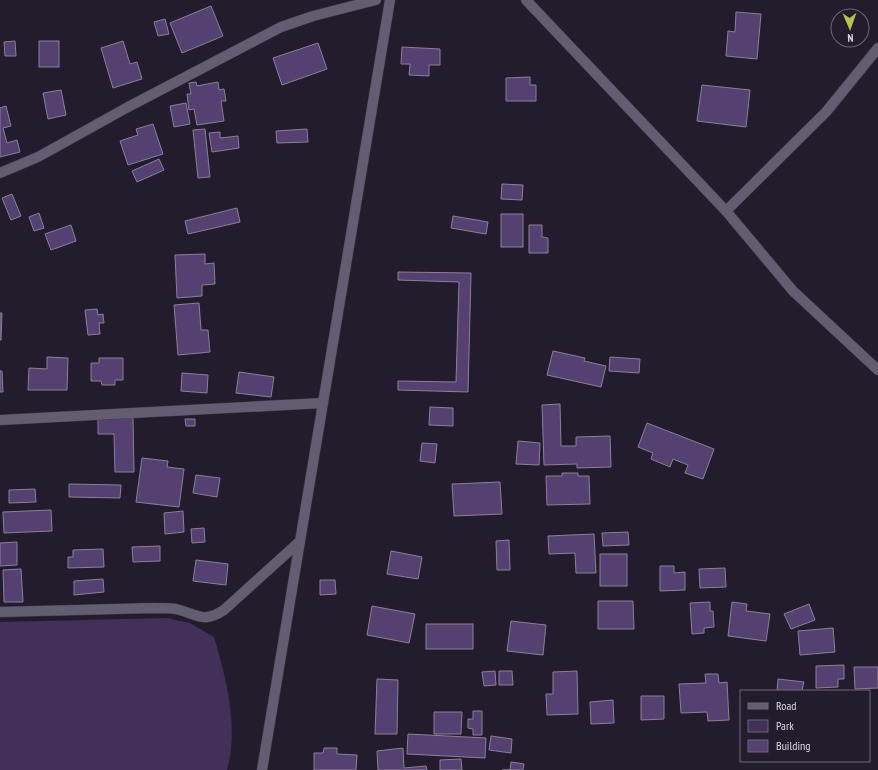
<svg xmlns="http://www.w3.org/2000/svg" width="878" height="770" font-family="'PT Sans Narrow',sans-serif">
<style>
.green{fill:#413059}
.building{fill:#554072;stroke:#898197}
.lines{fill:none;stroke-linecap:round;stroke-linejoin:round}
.minor-casing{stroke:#3e3846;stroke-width:11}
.minor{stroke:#645c71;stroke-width:10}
</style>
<rect width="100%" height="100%" fill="#231c2d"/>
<!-- green -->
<path class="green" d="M167,618L190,623L214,637C226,678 239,727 227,770H0V622Z"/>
<!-- building -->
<g class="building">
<path d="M211,6L223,36L182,53L170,23Z"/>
<path d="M736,12L761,14L757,59L726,56L728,31L735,32Z"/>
<path d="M165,19L169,34L158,36L154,22Z"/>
<path d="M15,41L16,56H5L4,42Z"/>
<rect x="39" y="41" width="20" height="26"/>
<path d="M123,41L130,64L137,62L142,79L113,88L101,48Z"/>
<path d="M318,43L327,69L282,85L273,58Z"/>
<path d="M402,47L440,49V65H429V76L409,75L410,64H401Z"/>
<path d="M530,77V85H536V101H506V78Z"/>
<path d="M196,82L197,86L218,82L219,90L224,89L226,101H221L224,121L197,125L194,109L189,110L187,94H191L189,83Z"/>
<path d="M702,85L750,90L746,127L697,121Z"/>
<path d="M61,90L66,115L48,119L43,93Z"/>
<path d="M186,103L190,124L174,127L170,106Z"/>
<path d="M6,106L11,126L3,128L7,143L17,140L20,152L0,157V108Z"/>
<path d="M153,124L163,154L128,165L120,141L138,135L136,129Z"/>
<path d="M205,129L210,177L198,178L193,130Z"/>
<path d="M307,129L308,142L277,143L276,131Z"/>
<path d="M220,132V138L238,136L239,148L212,152L209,133Z"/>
<path d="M159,159L164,170L137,182L132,171Z"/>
<path d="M502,184L523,185L522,200L501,199Z"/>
<path d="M12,194L21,216L11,220L2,198Z"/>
<path d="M237,208L240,222L188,234L185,221Z"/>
<path d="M39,213L44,228L34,231L29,217Z"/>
<rect x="501" y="214" width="22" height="33"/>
<path d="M453,216L488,222L486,234L451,228Z"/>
<path d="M71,225L76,241L51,250L45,234Z"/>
<path d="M529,225H542V237L548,238V253H529Z"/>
<path d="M205,254V264L214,263L215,284L202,285V296L177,298L175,255Z"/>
<path d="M398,272L471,273L468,392L398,390V381L456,382L459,282L398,280Z"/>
<path d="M199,303L201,330H208L210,352L178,355L174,305Z"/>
<path d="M97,309L98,315L103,314L104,323H99L100,334L88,335L85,310Z"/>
<path d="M0,313H2L1,340H0Z"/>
<path d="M553,351L585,358L584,361L606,366L601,387L547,375Z"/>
<path d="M47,357L68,358L67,390H28L29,368L47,369Z"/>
<path d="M610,357L640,359L639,373L609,371Z"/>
<path d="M99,358H123V380H115V385H102L101,381H91V363H99Z"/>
<path d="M0,371H2L3,392H0Z"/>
<path d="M239,372L274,377L271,397L236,393Z"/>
<path d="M182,373L208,375L207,393L181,391Z"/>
<path d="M560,404L561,446H576V437L610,436L611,467L577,468V464L544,465L542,405Z"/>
<path d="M430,407L453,408V426L429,425Z"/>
<path d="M98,418H133L134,472H115L114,434H98Z"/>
<path d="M185,419H195V426H186Z"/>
<path d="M647,423L714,449L703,479L685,473L688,465L673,459L670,467L651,459L653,453L638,447Z"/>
<path d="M518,441L540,443L539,465L516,464Z"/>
<path d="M422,443L437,444L435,463L420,461Z"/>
<path d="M142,458L168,461L167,467L184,469L179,507L136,502Z"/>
<path d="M562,473H578V476H589L590,504L547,505L546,476H562Z"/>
<path d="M196,475L220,478L217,497L193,493Z"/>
<path d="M500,482L502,514L454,516L452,484Z"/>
<path d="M69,484L121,485L120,498L69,497Z"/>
<path d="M35,489L36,502L9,503V490Z"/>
<path d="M51,510L52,531L4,533L3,512Z"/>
<path d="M183,511L184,532L165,534L164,513Z"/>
<path d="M204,528L205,542L192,543L191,529Z"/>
<path d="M628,532L629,545L603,546L602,533Z"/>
<path d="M594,534L596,573H576L575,553L549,554L548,536Z"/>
<path d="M509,540L510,570H497L496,541Z"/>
<path d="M17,542V565L0,566V543Z"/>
<path d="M160,546V561L133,562L132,547Z"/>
<path d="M103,549L104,567L68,568V557H73V550Z"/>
<path d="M391,551L422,557L418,579L387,574Z"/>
<rect x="600" y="554" width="27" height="32"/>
<path d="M196,560L228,564L226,585L193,581Z"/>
<path d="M660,566H674V573L685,572V590L660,591Z"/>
<path d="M725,568L726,587L700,588L699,569Z"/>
<path d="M21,569L23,602H4L3,570Z"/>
<path d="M103,579L104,592L74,595V581Z"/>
<path d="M320,580H335L336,594L320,595Z"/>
<path d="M598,601H633L634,629H598Z"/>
<path d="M710,602V611H713L714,627L704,628V633L692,634L690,603Z"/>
<path d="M732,602L747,604L746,611L770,614L766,641L728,636Z"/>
<path d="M809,604L815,620L791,629L784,614Z"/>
<path d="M372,606L415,614L409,643L367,635Z"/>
<path d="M511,621L546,625L543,655L507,651Z"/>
<rect x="426" y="624" width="47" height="25"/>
<path d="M833,628L835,652L800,655L798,631Z"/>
<path d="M844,665V679H838V687L816,688V666Z"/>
<path d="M854,667H878V688L855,689Z"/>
<path d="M495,671L496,685L484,686L482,672Z"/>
<path d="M499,671H512L513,685H499Z"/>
<path d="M577,671L578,714L547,715L546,694H553V672Z"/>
<path d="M705,674H718L719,683L727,682L729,720L708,721L707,712L681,713L679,684L706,683Z"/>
<path d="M377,679L398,680L397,734H375Z"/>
<path d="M778,679L804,682L802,690L809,691H777Z"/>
<path d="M641,696H664V719L641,720Z"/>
<path d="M613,700L614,723L591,724L590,702Z"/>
<path d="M473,711H482V735H473V729L468,728V719H473Z"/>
<path d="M434,712H462L461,734H434Z"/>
<path d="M408,734L486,738L485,758L407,754Z"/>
<path d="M491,736L512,739L511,753L489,750Z"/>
<path d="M324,748H337V754L357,755L356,770H314V753H323Z"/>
<path d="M403,748L404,768L426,766L427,770H378L377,751Z"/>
<path d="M461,759L462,770H440V760Z"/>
<path d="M511,762L524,764L523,770H502H510Z"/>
</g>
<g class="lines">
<!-- minor casing -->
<g class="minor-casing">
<g id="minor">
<path d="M526,0L726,211L793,291L878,370"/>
<path d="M0,173L38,157L128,107L281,27L313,16L376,0"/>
<path d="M726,211L826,112L878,48"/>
<path d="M0,420L323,403"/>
<path d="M0,612L153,608C161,608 169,608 176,609C197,614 203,624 224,610L298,543"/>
<path d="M262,770L390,0"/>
</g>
</g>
<!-- minor -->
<use href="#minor" class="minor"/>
</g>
<!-- legend -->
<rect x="740" y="690" width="130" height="72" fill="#231c2d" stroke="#6d6776"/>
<rect x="748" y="703" width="20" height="6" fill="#645c71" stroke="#6d6776"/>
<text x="776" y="710" font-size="12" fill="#dbd7e3">Road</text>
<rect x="748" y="720" width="20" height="12" fill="#413059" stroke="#6d6776"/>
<text x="776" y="730" font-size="12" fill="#dbd7e3">Park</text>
<rect x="748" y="740" width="20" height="12" fill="#554072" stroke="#6d6776"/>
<text x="776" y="750" font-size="12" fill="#dbd7e3">Building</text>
<!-- north arrow -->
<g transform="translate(850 28) rotate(178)"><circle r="19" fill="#231c2d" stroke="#6d6776"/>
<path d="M0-3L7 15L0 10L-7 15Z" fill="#b8c147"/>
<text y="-6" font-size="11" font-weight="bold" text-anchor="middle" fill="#dbd7e3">N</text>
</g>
</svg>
